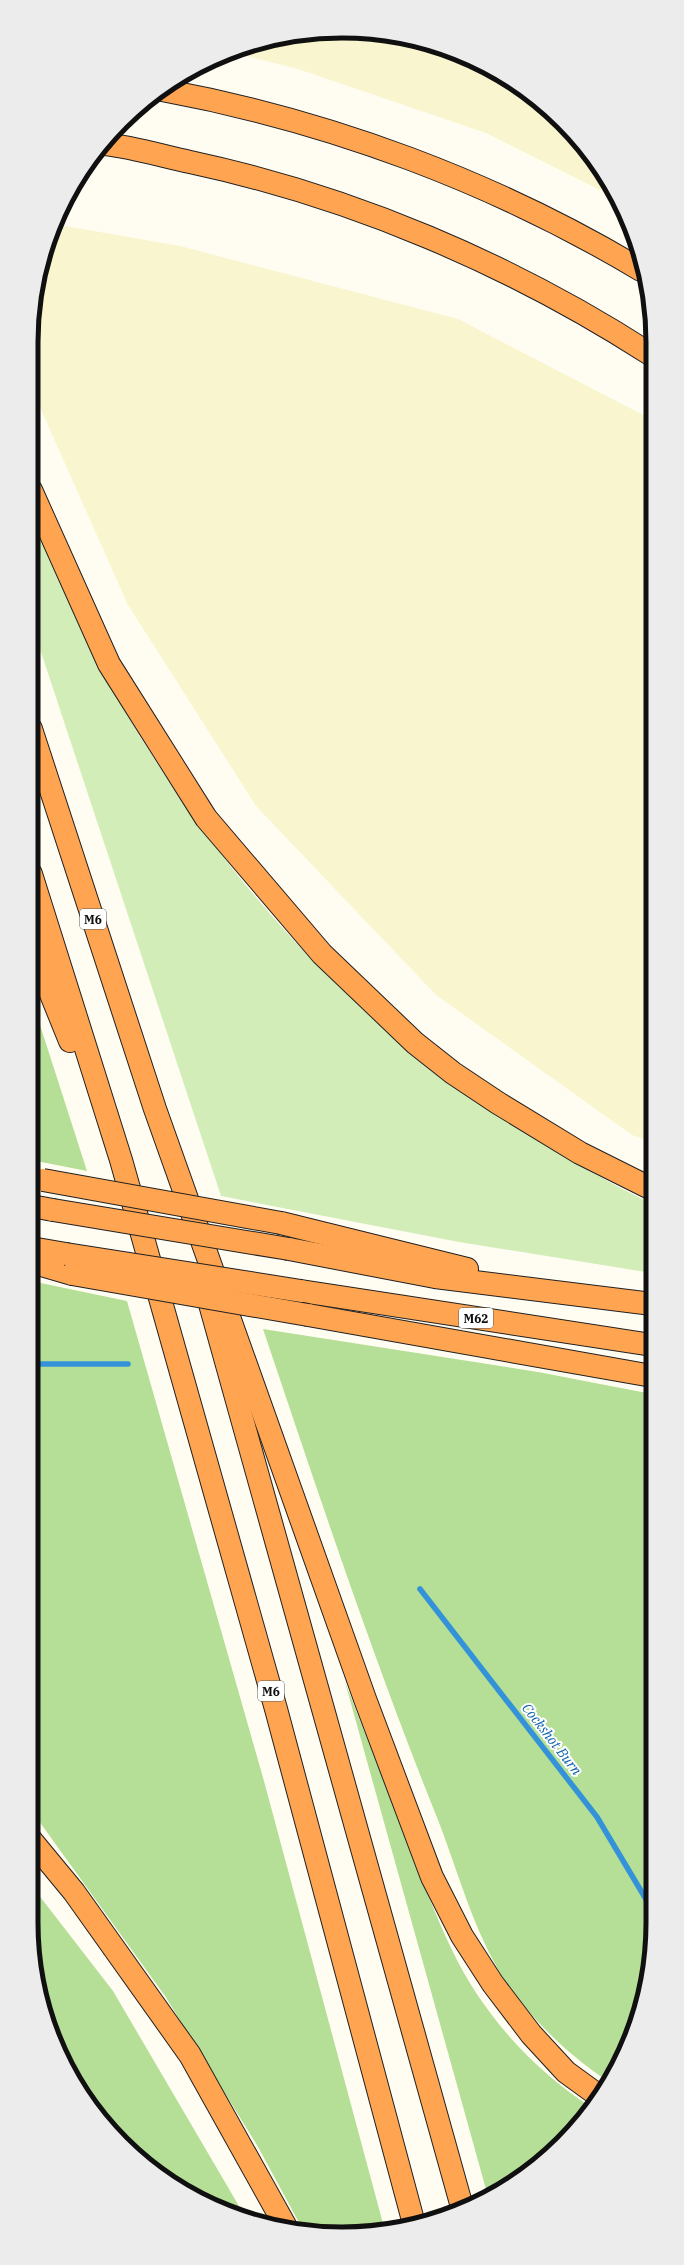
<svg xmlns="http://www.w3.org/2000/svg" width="684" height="2265" font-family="'IBM Plex Serif',serif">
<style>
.farmland{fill:#f8f5cf}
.green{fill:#d3edb8}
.forest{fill:#b5df96}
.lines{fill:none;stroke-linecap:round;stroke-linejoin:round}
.stream{stroke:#3493d8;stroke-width:5.5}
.highway-casing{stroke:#212121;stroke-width:24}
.highway{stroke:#ffa451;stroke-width:22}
.highway-bridge-casing{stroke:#212121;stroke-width:24;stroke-linecap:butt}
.highway-bridge{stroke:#ffa451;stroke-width:22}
.labels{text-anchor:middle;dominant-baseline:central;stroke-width:4;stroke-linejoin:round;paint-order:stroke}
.shield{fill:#fff;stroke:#585858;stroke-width:1}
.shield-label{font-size:12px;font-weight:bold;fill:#101010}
.water-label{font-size:14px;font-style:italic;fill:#0e64ac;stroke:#fff}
.rim{fill:none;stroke:#101010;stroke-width:5}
</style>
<rect width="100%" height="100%" fill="#fffdf2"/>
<!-- farmland -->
<g class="farmland">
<path d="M342,31L402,37L480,63L562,122L616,198L486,133L298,69L230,52L281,37Z"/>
<path d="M54,224L180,246L458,319L651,419L652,1142L632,1135L436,995L256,806L128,605L31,387V342L37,282Z"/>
</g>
<!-- green -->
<path class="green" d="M31,515C53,567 75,618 101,667C160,780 239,887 329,977C354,1002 382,1024 409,1045C432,1064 455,1085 480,1102C534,1141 592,1174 652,1204V1273L459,1242L221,1196L31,622Z"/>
<!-- forest -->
<g class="forest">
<path d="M31,997L87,1171L31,1160Z"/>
<path d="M31,1281L127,1301L264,1781L385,2231L321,2233L303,2230L257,2145L165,1996L31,1810Z"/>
<path d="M263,1329L538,1372L652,1394L653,1923L647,1983L609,2082C568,2055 532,2020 504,1979C472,1928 458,1870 436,1815C372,1656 318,1492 263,1329Z"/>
<path d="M345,1682C366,1736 387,1789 408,1843C422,1879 435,1915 452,1950C482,2013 532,2069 591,2107L576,2128L532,2170L487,2193Z"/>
<path d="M31,1885L113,1991L246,2218L204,2202L153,2170L108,2128L55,2042L37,1983L31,1923Z"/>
</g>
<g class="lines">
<!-- stream -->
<g class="stream">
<path d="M31,1364H128"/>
<path d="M420,1589L597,1817L653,1911"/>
</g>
<!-- highway casing -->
<g class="highway-casing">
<g id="highway">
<path d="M162,90C330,121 494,182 641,270"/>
<path d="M104,144C133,147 162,156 190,162C353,197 510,264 650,354"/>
<path d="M31,490L109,664L206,818L322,954L415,1043L453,1073L498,1103L580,1153L652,1189"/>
<path d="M31,729L155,1109L365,1699L432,1877L462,1936L493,1984L531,2034L566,2072L599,2096"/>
<path d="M31,874L121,1160L276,1709L414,2224"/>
<path d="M31,945L70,1041"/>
<path d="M31,1206L53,1210"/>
<path d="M281,1223L467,1269"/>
<path d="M31,1248L66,1254"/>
<path d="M289,1249L435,1277L652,1304"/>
<path d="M31,1262L72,1274"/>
<path d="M301,1291L652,1345"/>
<path d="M208,1297L462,2207"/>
<path d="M308,1315L652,1376"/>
<path d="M31,1840L74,1892L190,2055L286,2227"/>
</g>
</g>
<!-- highway -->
<use href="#highway" class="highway"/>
<!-- highway-bridge casing -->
<g class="highway-bridge-casing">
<g id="highway-bridge">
<path d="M43,1180L281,1223"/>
<path d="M53,1210L289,1249"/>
<path d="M66,1254L301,1291"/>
<path d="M72,1274L308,1315"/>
</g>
</g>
<!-- highway-bridge -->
<use href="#highway-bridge" class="highway-bridge"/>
</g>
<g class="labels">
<!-- shield labels -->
<g class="shield">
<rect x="80" y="909" width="26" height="20" rx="3"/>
<rect x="459" y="1308" width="34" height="20" rx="3"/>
<rect x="258" y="1681" width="26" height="20" rx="3"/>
</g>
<g class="shield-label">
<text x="93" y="919">M6</text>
<text x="476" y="1318">M62</text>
<text x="271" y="1691">M6</text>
</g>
<!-- water labels -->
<g class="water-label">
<text transform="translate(552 1739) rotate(52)">Cockshot Burn</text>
</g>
</g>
<!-- crop -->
<path d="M0 0H684V2265H0ZM342 38H342A304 304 0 0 1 646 342V1923A304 304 0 0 1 342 2227H342A304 304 0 0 1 38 1923V342A304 304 0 0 1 342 38Z" fill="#ececec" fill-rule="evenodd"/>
<path class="rim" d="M342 38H342A304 304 0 0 1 646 342V1923A304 304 0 0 1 342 2227H342A304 304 0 0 1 38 1923V342A304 304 0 0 1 342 38Z"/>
</svg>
